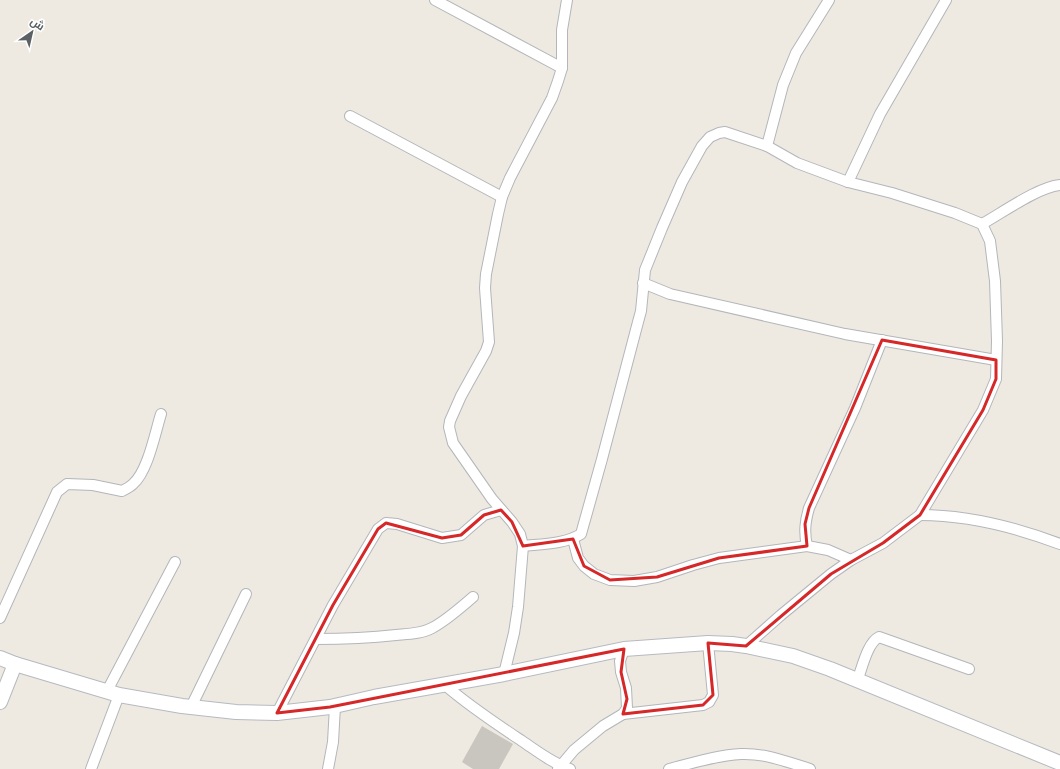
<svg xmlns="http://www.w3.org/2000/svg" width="1060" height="769" font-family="'Noto Sans',Cairo,sans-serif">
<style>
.building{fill:#c9c5bf}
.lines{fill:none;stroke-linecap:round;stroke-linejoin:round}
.street-casing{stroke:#b3b6ba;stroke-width:12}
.secondary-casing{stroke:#b6bac0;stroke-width:16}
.street{stroke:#fff;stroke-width:10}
.secondary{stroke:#fff;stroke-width:14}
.marked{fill:none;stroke:#d62828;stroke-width:3;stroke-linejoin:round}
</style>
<rect width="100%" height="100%" fill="#eeeae2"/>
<!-- building -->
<path class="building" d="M482,726L513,744L499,769H473L462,762Z"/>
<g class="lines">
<!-- street casing -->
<g class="street-casing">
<g id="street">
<path d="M435,0L562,68"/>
<path d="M350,116L502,197"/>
<path d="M767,146L783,85L796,53L829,0"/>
<path d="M848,182L880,114L946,0"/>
<path d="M982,224C1002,213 1038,187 1060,185"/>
<path d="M643,283L670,294L845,334L996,360"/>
<path d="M920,515C968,515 1015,527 1060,544"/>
<path d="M573,539L578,558L584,566L594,574L610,580L634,581L657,577L693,565L719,558L807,546L828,550L851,560"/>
<path d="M523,546C542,544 565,544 581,534L602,459L638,322L641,311L645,270L662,228L682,182L702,146L710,137L719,133L725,132L767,146L797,163L848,182L892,193L955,213L982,224L990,241L995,281L997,341L996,379L983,410L920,515L883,543L851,560L831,574L781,615L746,646"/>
<path d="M807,546C804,532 805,522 809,508L855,408L882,340"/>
<path d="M0,618L57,492L67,484L93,485L122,491C126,489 130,487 133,484C148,471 155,433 161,414"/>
<path d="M316,639C343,639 369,638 396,635C407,634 421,634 432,628C447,620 460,608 473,597"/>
<path d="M504,674L514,633L518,607L523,546L520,534L512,522L492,499L453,443L449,427L450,421L461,396L486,351L489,342L485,288L486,274L498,214L502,197L510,178L552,98L558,81L562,68V30L567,0"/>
<path d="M857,681C862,669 867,643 879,637L969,669"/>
<path d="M445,685C469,706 495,723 522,741C537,751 552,763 570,769"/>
<path d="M107,691L175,562"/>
<path d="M191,707L246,594"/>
<path d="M277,713L333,605L378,529L386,523L397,524L442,538L461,535L484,515L501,510"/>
<path d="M623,714L703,705L709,702L713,695L708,643"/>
<path d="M91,769L119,695"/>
<path d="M328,769L333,742L335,706"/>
<path d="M558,769L574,750L603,726L623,714L627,708L626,688L621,672L620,661L624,649"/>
<path d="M669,769C693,763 717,755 741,754C765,753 788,762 810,769"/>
</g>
</g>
<!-- secondary casing -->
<g class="secondary-casing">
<g id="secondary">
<path d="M0,658L15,664L119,695L182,706L236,712L277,713L330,707L374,697L504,674L624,649L708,643L732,644L746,646L793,656L830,669L1060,763"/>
<path d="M0,702L15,664"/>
</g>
</g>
<!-- street -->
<use href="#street" class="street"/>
<!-- secondary -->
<use href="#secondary" class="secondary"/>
</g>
<!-- marked area -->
<path class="marked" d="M882,340L996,360V379L983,410L920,515L883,543L831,574L746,646L708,643L713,695L703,705L623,714L627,699L621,672L624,649L330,707L277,713L333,605L378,529L386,523L442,538L461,535L484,515L501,510L512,522L523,546L573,539L584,566L610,580L657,577L719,558L807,546L805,524L809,508Z"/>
<!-- north arrow -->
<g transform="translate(32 32) rotate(34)" stroke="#ffffff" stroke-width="3" paint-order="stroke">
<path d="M0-3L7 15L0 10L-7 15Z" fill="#5a6064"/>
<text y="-6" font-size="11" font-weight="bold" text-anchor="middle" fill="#5a6064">ش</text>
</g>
</svg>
